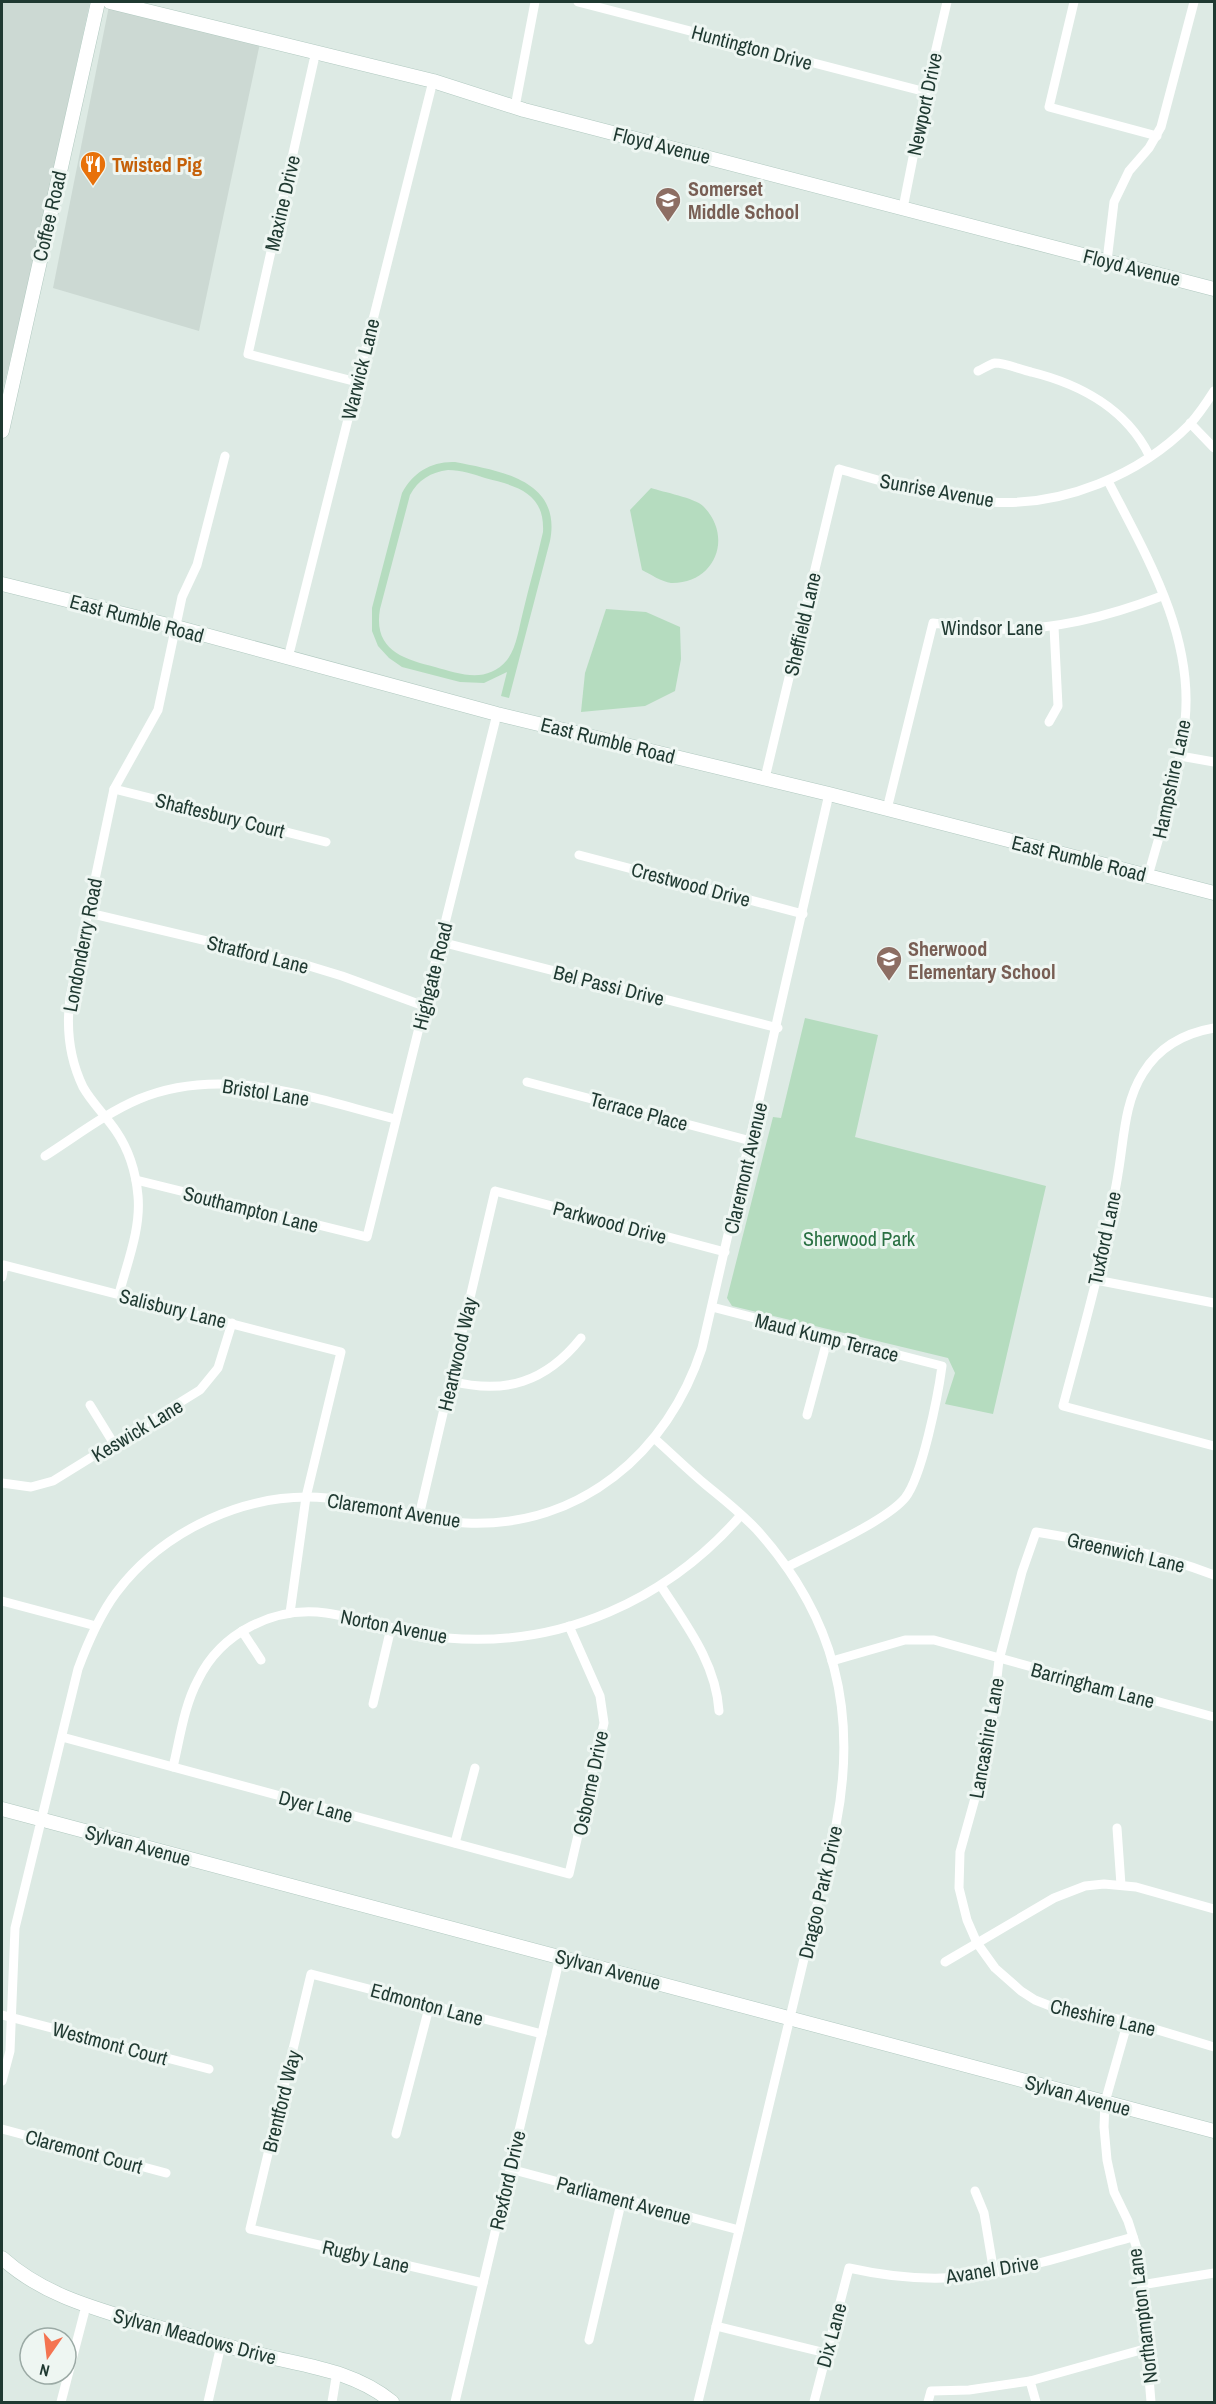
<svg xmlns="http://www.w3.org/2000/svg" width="1216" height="2404" font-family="'Archivo Narrow',sans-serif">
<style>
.built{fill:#ccd9d3}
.green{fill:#b5dcbf;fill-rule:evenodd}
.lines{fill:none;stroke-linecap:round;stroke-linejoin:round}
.secondary-casing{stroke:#b1c9c0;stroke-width:15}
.street{stroke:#fff;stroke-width:9}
.secondary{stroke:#fff;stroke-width:14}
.labels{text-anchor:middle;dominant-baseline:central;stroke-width:6;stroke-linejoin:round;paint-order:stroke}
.street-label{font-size:20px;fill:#1f3931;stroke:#eef6f2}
.food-label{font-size:20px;font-weight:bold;fill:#c56008;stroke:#eef6f2;text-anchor:start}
.education-label{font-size:20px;font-weight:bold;fill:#785e54;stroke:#eef6f2;text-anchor:start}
.park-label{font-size:20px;fill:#297042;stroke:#eef6f2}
</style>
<rect width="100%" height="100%" fill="#ddeae4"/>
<!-- built -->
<g class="built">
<path d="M2,2H90L29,282L2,394Z"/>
<path d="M109,6L260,43L199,331L53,288Z"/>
</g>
<!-- green -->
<g class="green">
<path d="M455,462C500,471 562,480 550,541L509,698L501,696L507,672L484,683L460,682L402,667L389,658L378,646L372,631V608L402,493C413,472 432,461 455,462ZM448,470C461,470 473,474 485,478C516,486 545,492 543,532C537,559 529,586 523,612C519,627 517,647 507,660C487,684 460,674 435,667C403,659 373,650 380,609L410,495C418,480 431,472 448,470Z"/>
<path d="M651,488C663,492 695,498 703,506C734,537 715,584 671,583C662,582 650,574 642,570L630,510Z"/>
<path d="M606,609L646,612L680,627L681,659L675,691L645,706L581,712L585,673Z"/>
<path d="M805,1018L878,1035L855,1137L847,1135L1046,1186L993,1414L945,1404L955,1373L948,1358L732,1306L727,1298L773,1117L781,1118Z"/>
</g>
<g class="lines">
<!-- secondary casing -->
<g class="secondary-casing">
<g id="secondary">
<path d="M110,2L433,81L524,110L1214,289"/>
<path d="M2,431L98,2"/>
<path d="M2,584L176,627L497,714L829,794L1214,893"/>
<path d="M2,1809L1214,2131"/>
<path d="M2,2258C43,2295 93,2308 146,2324C187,2335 228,2347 270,2357C314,2367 357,2373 392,2402"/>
</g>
</g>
<!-- street -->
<g class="street">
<path d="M578,2L926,92"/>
<path d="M1074,2L1049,107L1157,136"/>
<path d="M316,51L248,354L357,382"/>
<path d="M515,107L535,2"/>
<path d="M903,208L926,92L947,2"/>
<path d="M1107,261L1114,202L1129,171L1149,148L1161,127L1194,2"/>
<path d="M978,371C983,369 990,364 995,363C1006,363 1021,370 1031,372C1080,384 1126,409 1149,455"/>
<path d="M1190,423L1214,448"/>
<path d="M1108,481C1146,555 1194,635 1185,721C1180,773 1162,825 1148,876"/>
<path d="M288,658L433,81"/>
<path d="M1049,722L1058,706L1054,627"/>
<path d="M1180,756L1214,762"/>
<path d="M765,778L839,469C888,483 939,499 991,502C1062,507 1140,475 1190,424C1199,414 1207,402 1214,391"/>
<path d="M114,789L326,842"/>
<path d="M887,809L933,623C953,625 973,629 992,629C1052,631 1107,617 1162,596"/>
<path d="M579,855L803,914"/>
<path d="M89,913L296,962L342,976L424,1006"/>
<path d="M441,942L778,1028"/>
<path d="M1214,1028C1185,1033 1159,1047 1143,1073C1124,1103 1124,1140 1118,1174C1115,1194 1110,1213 1107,1233C1095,1291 1078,1349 1063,1406L1214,1446"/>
<path d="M527,1082L751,1141"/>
<path d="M45,1156C75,1137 106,1113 139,1099C223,1064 311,1098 395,1119"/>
<path d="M136,1180L367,1237L497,714"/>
<path d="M2,1277L4,1265L341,1352L306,1497L290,1613"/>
<path d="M1096,1280L1214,1303"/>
<path d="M119,1294C127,1263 141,1229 138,1196C136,1173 129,1150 116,1131C106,1116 92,1103 83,1087C69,1058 66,1029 70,998L114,789L158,710L182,597L197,565L225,456"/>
<path d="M712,1307L942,1366C938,1396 922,1477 905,1498C886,1521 816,1552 787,1567"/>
<path d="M451,1381C505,1395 546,1382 581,1338"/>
<path d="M90,1405L114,1444"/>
<path d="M807,1415L828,1337"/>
<path d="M655,1439C672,1454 688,1470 706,1485C723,1499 741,1513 757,1530C835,1617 858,1712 836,1825L698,2402"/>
<path d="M2,1483L31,1487L53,1481L200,1390L218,1368L232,1323"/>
<path d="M419,1516L495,1191L725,1252"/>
<path d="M1214,1575C1157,1553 1096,1542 1036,1532L1022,1572L999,1660L992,1722L979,1784L960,1852L959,1888L967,1920L977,1943L995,1968L1021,1991L1035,2000L1053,2007L1128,2021L1214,2047"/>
<path d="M661,1586C686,1625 716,1663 719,1711"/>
<path d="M2,1601L96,1626"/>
<path d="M242,1631L261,1660"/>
<path d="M832,1661L905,1640H934L1214,1717"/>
<path d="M373,1704L391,1628"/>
<path d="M62,1737L569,1874L604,1723L600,1696L569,1626"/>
<path d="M173,1767C180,1738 184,1706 198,1680C221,1632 275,1606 326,1613C367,1619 406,1634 447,1638C561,1648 667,1600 741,1515"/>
<path d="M1117,1828L1121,1885"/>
<path d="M455,1843L475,1768"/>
<path d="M945,1962L1054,1898L1085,1886L1104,1884L1136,1887L1214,1909"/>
<path d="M2,2015L209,2069"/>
<path d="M1128,2021L1105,2102L1104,2127L1107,2160L1114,2192L1128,2221L1139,2255L1151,2402"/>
<path d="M2,2081L10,2051L15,1928L78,1669C88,1642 99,1616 116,1593C164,1529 248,1491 327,1498C374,1503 419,1521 466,1523C580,1528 668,1453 702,1348L829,794"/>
<path d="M2,2129L166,2173"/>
<path d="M396,2134L430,2004"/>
<path d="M510,2169L739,2230"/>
<path d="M975,2191L984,2213L994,2273"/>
<path d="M483,2283L250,2229L311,1974L542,2034"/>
<path d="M1141,2285L1214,2273"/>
<path d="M716,2326L826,2353"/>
<path d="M589,2340L622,2199"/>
<path d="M1030,2381L1036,2402"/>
<path d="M61,2402L86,2306"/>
<path d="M208,2402L221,2345"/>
<path d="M332,2402L337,2372"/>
<path d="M455,2402L560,1957"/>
<path d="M814,2402L849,2268C889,2277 930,2281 972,2276C1026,2270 1080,2251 1133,2237"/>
<path d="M928,2402L931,2391L969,2390L1030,2381L1148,2348"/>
</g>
<!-- secondary -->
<use href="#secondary" class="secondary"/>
</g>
<!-- icons -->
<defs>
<g id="restaurant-pin" transform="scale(1.35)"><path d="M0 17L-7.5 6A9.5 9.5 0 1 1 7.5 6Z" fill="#e8710a" stroke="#eef6f2"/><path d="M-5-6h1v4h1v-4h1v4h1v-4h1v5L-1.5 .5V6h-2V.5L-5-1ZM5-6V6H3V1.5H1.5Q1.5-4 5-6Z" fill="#fff"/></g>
<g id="school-pin" transform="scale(1.35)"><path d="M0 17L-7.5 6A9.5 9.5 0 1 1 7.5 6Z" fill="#8d6e63" stroke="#eef6f2"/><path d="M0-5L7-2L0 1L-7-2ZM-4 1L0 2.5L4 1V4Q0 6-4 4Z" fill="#fff"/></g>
</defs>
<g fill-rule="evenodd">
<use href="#restaurant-pin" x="93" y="164"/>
<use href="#school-pin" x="668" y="200"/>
<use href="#school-pin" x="889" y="959"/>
</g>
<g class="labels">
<!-- street labels -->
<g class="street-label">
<text transform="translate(752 47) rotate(15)">Huntington Drive</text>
<text transform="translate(924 104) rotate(-78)">Newport Drive</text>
<text transform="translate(662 145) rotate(14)">Floyd Avenue</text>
<text transform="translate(282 203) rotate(-77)">Maxine Drive</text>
<text transform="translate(49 216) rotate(-77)">Coffee Road</text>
<text transform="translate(1132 267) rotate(14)">Floyd Avenue</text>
<text transform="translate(360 369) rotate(-76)">Warwick Lane</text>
<text transform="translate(937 490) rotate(10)">Sunrise Avenue</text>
<text transform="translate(137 618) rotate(15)">East Rumble Road</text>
<text transform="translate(802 624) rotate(-77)">Sheffield Lane</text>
<text x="992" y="627">Windsor Lane</text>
<text transform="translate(608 740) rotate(14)">East Rumble Road</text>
<text transform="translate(1171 779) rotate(-78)">Hampshire Lane</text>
<text transform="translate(220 815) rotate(14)">Shaftesbury Court</text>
<text transform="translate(1079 858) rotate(14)">East Rumble Road</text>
<text transform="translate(691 884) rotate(15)">Crestwood Drive</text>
<text transform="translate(82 945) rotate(-79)">Londonderry Road</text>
<text transform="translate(258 954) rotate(14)">Stratford Lane</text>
<text transform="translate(432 976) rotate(-76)">Highgate Road</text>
<text transform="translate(609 985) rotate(14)">Bel Passi Drive</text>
<text transform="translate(266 1092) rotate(9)">Bristol Lane</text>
<text transform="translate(639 1111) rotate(15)">Terrace Place</text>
<text transform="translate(745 1168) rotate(-77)">Claremont Avenue</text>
<text transform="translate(251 1209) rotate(14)">Southampton Lane</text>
<text transform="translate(610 1222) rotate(15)">Parkwood Drive</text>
<text transform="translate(1104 1238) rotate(-78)">Tuxford Lane</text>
<text transform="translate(173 1308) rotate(14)">Salisbury Lane</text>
<text transform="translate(827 1337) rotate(14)">Maud Kump Terrace</text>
<text transform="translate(457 1354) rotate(-77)">Heartwood Way</text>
<text transform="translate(137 1430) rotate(-31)">Keswick Lane</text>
<text transform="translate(394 1510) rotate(9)">Claremont Avenue</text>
<text transform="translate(1126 1552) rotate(13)">Greenwich Lane</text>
<text transform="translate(394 1626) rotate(11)">Norton Avenue</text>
<text transform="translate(1093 1685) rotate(15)">Barringham Lane</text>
<text transform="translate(986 1738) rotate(-80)">Lancashire Lane</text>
<text transform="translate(590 1783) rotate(-78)">Osborne Drive</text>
<text transform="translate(316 1806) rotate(15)">Dyer Lane</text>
<text transform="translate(138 1845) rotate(15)">Sylvan Avenue</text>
<text transform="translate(820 1892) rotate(-77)">Dragoo Park Drive</text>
<text transform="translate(608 1969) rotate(15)">Sylvan Avenue</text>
<text transform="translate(427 2004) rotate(15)">Edmonton Lane</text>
<text transform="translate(1103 2017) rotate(13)">Cheshire Lane</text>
<text transform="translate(110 2043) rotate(15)">Westmont Court</text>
<text transform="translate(1078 2095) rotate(15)">Sylvan Avenue</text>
<text transform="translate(281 2101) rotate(-76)">Brentford Way</text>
<text transform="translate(84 2151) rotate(15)">Claremont Court</text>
<text transform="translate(507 2180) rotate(-77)">Rexford Drive</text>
<text transform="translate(624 2200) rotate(15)">Parliament Avenue</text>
<text transform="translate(366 2256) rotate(13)">Rugby Lane</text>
<text transform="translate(992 2269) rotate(-9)">Avanel Drive</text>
<text transform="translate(1142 2316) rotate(-97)">Northampton Lane</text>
<text transform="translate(831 2335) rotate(-75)">Dix Lane</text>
<text transform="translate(195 2336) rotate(15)">Sylvan Meadows Drive</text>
</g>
<!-- food labels -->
<g class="food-label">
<text x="112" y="164">Twisted Pig</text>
</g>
<!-- education labels -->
<g class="education-label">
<text x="688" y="188">Somerset<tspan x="688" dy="23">Middle School</tspan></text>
<text x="908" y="948">Sherwood<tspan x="908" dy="23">Elementary School</tspan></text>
</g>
<!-- park labels -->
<g class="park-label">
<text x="859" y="1238">Sherwood Park</text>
</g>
</g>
<!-- border -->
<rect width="1216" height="2404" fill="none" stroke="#1f3931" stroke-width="6"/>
<!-- north arrow -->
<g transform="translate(48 2356) rotate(194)"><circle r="28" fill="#eef6f2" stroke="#9baaa5" stroke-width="1.5"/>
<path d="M0-4.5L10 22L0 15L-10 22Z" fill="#f47451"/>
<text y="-9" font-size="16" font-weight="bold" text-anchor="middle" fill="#1f3931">N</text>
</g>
</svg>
